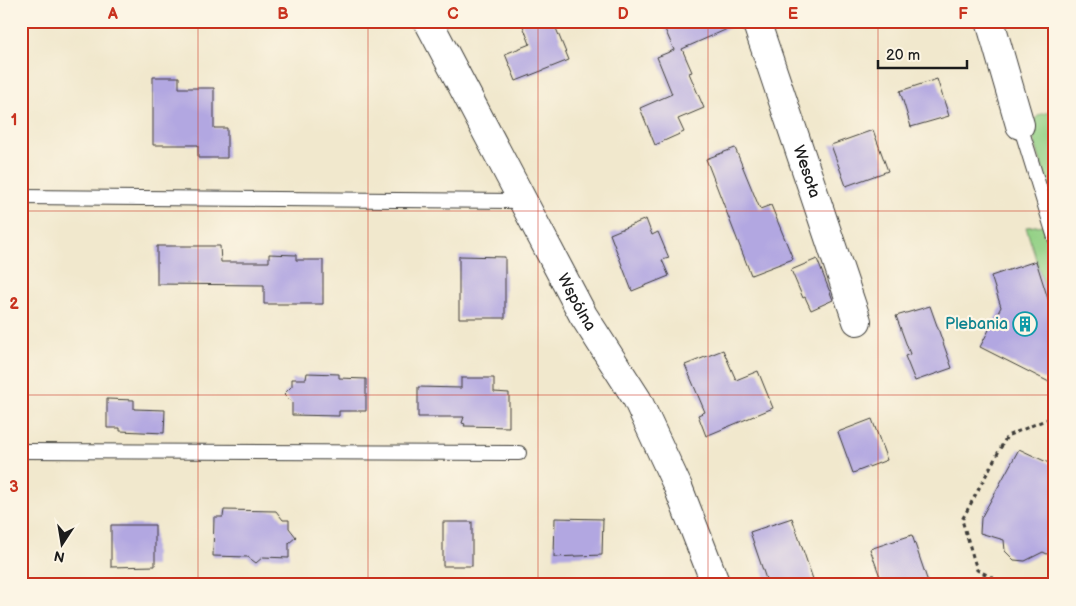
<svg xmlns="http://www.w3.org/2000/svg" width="1076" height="606" font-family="'Balsamiq Sans',sans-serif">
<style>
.green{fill:#94d187;stroke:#587652}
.building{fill:#b2a7e1}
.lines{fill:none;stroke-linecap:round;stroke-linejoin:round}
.lane-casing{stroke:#3c3b37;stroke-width:16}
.street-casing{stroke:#3c3b37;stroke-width:30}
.path{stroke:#3c3b37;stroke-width:3;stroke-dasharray:4 4;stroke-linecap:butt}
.lane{stroke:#fff;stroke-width:14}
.street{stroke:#fff;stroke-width:28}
.grid{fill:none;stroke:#c8321e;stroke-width:1;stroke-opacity:0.55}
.labels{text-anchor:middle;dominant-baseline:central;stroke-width:4.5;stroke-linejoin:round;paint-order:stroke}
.street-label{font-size:16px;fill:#1c1c1c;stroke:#fcf5e5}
.culture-label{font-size:16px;fill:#0d838f;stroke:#fcf5e5;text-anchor:end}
.neatline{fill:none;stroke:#c8321e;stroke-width:2}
.grid-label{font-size:16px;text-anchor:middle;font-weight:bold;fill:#c8321e}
</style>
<rect width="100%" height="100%" fill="#fcf5e5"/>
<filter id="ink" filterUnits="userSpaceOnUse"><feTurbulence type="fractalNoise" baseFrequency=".02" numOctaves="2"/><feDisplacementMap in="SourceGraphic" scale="10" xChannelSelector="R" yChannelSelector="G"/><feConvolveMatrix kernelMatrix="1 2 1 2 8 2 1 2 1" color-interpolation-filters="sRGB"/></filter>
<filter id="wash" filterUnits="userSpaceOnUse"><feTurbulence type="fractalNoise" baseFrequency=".0096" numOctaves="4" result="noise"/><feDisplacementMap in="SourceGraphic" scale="20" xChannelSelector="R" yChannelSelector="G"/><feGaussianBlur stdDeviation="1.12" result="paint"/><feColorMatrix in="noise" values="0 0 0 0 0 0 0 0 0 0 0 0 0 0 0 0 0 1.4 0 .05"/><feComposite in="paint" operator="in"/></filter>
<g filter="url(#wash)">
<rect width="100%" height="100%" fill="#f1e8cd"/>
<!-- green -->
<g class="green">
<path d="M1055,110V206L1031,131L1032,122L1039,115Z"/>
<path d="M1044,225L1055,264V321L1026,227Z"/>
</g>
<g id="blocks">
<!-- building -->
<g class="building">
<path d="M521,21H553L569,60L516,81L505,54L530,44Z"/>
<path d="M680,21H741V23L682,49L692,72L689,73L704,108L678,119L684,132L655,145L640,108L672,94L657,57L674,50L664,27Z"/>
<path d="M153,77H179V88H214V128H227V158H198V145H153Z"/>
<path d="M937,79L949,116L911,127L900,91Z"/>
<path d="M873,130L888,171L846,186L831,145Z"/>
<path d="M735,148L760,209L771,205L793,259L751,275L706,159Z"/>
<path d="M646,219L652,235L658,232L669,258L662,260L669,276L632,291L610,234Z"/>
<path d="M157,246H220L221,262H269V254L296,255V260H323V304H264V285L157,284Z"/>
<path d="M459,256L505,257V318H459Z"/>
<path d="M817,259L833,300L811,310L805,297L803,298L791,270Z"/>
<path d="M1036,261L1055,321V385L980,347L1001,307L991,276Z"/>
<path d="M930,306L952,368L915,381L905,356L910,354L896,316Z"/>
<path d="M723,350L736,380L758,371L773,408L706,436L698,415L705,412L685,365Z"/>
<path d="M307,373L339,374V378L366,379V411H339V416L292,415V403L284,394L292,386V379H306Z"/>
<path d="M461,378H494V392L509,393V427L464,426L465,424L462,423L464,417H418V387L461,388Z"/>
<path d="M107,399L134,400V409L165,410L164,433L120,431V428H107Z"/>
<path d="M872,419L887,460L853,473L838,432Z"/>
<path d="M1019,449L1055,466V558L1043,552L1025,561L1014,560L1005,551L1004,540L980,533L981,518Z"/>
<path d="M224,510L276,511L283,520H289V528L296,537L289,543V558L263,557L256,563L248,557L213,556L214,517H223Z"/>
<path d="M555,518L603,519L602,555L554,557Z"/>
<path d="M792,518L815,585H768L750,532Z"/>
<rect x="443" y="522" width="29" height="44"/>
<path d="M111,525H155V566L111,567Z"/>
<path d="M912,535L929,585H883L870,549Z"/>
</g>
</g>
</g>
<g filter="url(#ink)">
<use href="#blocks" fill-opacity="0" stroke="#3c3b37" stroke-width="1"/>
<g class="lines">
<!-- lane casing -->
<g class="lane-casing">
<g id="lane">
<path d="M1020,125L1055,238"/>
<path d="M21,197L522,201"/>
<path d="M21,451L519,453"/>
</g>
</g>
<!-- street casing -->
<g class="street-casing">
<g id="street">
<path id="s1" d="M428,21L583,315L637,399L678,487L716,585"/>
<path id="s2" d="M756,21L857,321"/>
<path d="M990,21L1020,125"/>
</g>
</g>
<!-- path -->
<path class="path" d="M1008,585L977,570L962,520L1007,436L1055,416"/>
<!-- lane -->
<use href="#lane" class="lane"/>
<!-- street -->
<use href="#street" class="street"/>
</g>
</g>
<!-- grid -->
<path class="grid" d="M198,21V585M368,21V585M538,21V585M708,21V585M878,21V585M21,211H1055M21,395H1055"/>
<!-- icons -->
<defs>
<g id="building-ring" transform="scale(1.25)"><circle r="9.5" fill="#fcf5e5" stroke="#0f9aa8" stroke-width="1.5"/><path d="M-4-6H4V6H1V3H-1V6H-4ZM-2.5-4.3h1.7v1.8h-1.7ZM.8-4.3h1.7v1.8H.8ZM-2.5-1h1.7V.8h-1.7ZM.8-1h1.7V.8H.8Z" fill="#0f9aa8"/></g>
</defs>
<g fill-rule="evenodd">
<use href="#building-ring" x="1025" y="324"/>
</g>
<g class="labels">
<!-- street labels -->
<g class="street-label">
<text stroke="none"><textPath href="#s2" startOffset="159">Wesoła</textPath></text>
<text stroke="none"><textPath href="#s1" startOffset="318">Wspólna</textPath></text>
</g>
<!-- culture labels -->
<g class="culture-label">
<text x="1008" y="324">Plebania</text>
</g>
</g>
<!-- margin -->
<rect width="1076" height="606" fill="none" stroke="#fcf5e5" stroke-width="55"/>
<!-- north arrow -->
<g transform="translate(62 544) rotate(192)" stroke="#fcf5e5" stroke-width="4" paint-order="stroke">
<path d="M0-4L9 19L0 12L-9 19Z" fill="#1c1c1c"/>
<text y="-8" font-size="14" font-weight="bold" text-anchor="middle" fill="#1c1c1c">N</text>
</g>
<!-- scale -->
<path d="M878 60v8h89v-8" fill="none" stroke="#1c1c1c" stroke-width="2.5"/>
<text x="886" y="60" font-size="15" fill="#1c1c1c" stroke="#fcf5e5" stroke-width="4" paint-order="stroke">20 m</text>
<rect x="28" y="28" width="1020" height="550" class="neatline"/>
<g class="grid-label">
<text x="113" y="19">A</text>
<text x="283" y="19">B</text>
<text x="453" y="19">C</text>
<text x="623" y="19">D</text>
<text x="793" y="19">E</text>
<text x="963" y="19">F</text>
<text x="14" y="125">1</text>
<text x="14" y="309">2</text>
<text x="14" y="492">3</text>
</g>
</svg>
